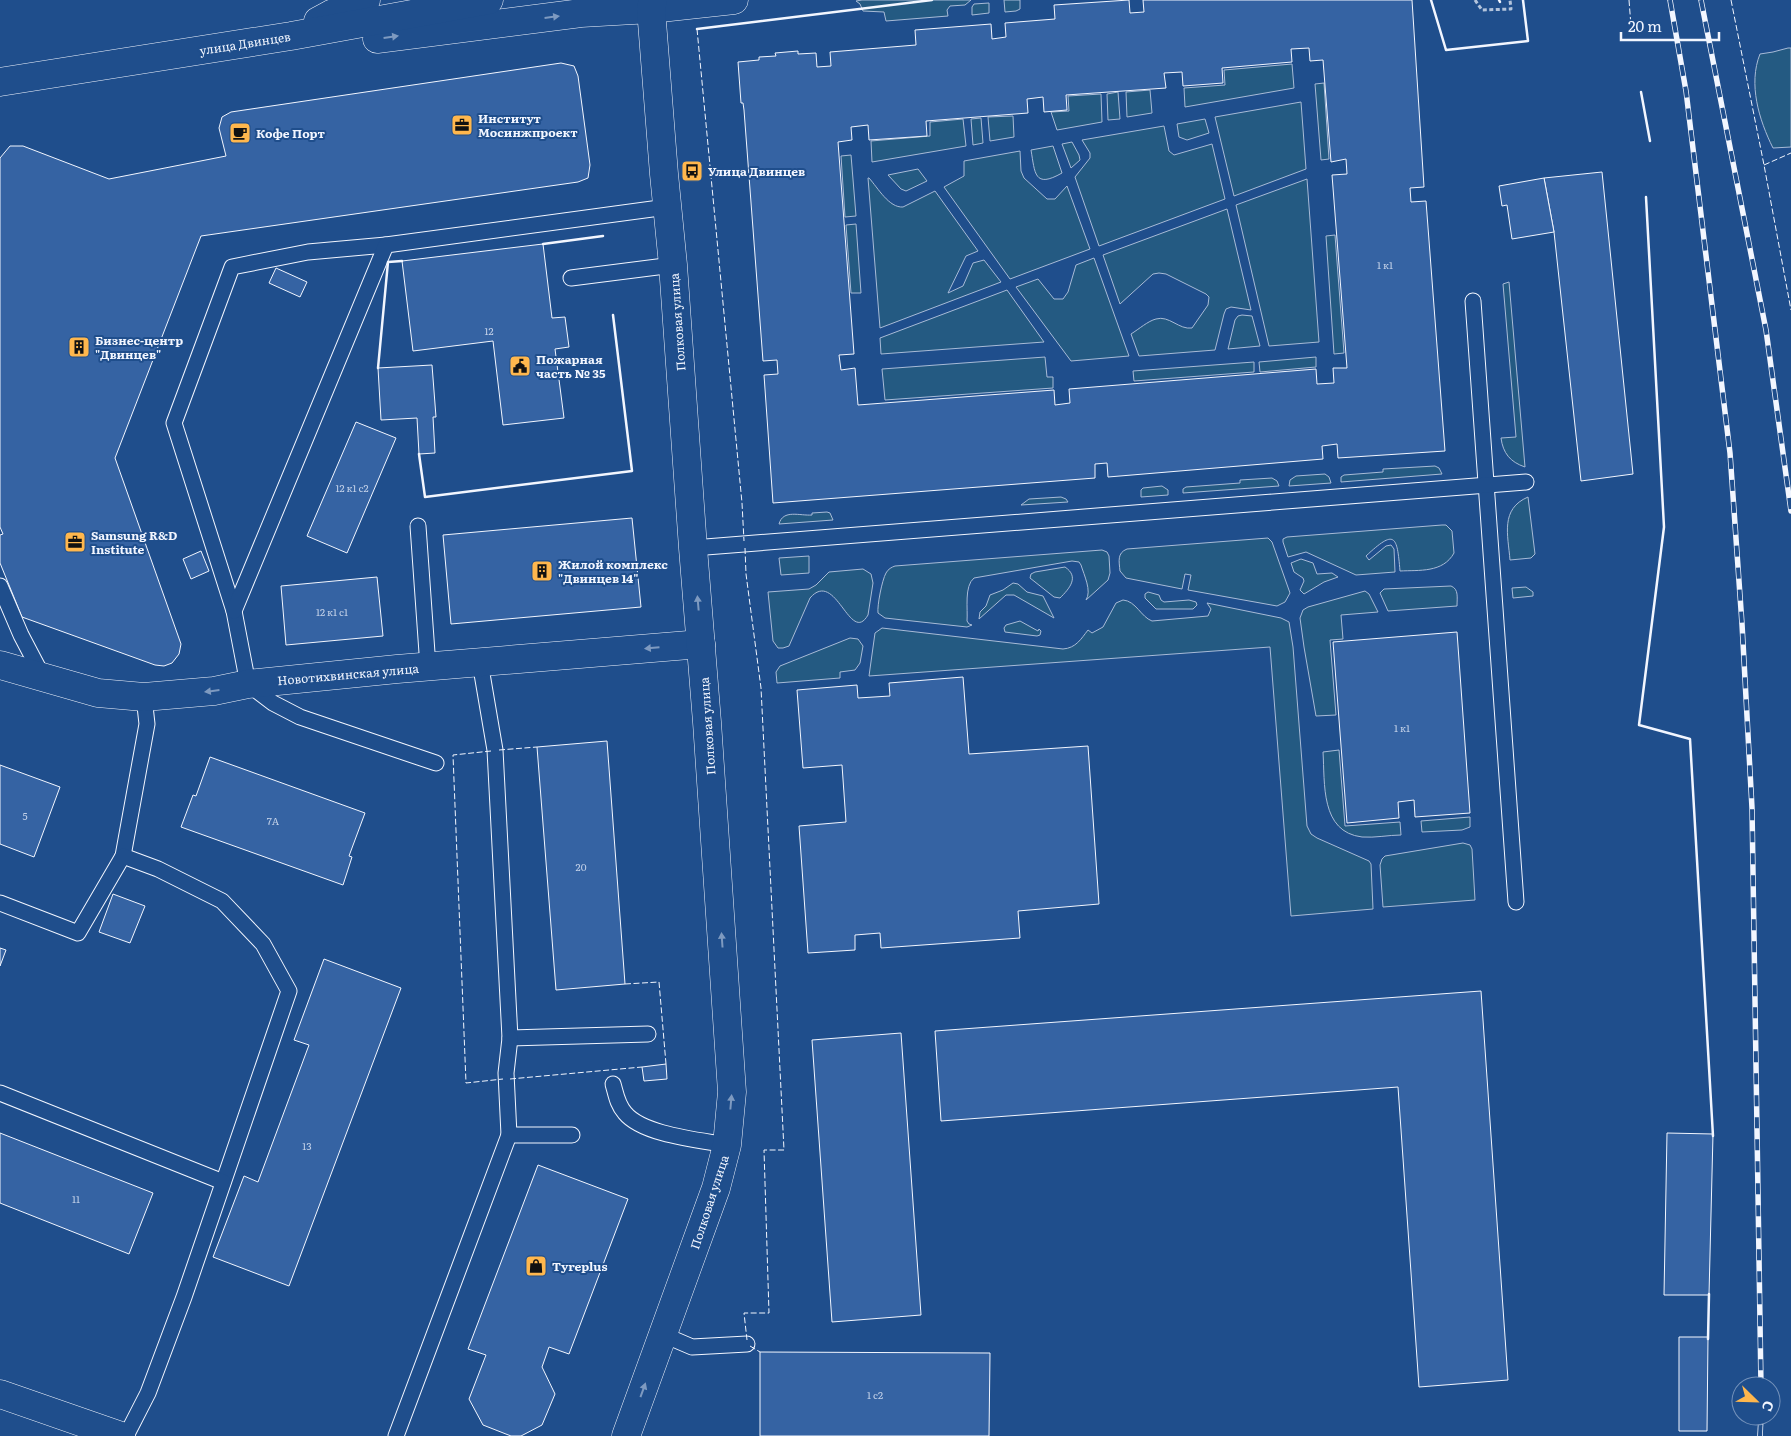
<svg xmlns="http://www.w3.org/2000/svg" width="1791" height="1436" font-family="Literata,serif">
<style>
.green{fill:#245a82;stroke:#a8bbd7}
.building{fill:#3563a3;stroke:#f2f6ff;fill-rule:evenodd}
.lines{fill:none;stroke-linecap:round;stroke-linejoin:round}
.lane-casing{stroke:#f2f6ff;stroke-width:17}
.street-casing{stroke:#f2f6ff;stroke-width:29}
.secondary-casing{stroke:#f2f6ff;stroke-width:29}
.path{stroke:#b3c4dc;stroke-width:3;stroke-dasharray:4 2.5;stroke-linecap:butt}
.lane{stroke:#1f4e8c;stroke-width:15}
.street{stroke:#1f4e8c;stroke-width:28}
.secondary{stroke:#1f4e8c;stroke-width:28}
.rail-casing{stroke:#f2f6ff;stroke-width:5.5}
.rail{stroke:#1f4e8c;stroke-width:4;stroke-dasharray:11;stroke-linecap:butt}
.fence{stroke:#f2f6ff;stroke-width:1;stroke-dasharray:6 2.5;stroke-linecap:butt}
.wall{stroke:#f2f6ff;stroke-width:2.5}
.oneway{fill:#7e9ac0}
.labels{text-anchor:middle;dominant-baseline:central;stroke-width:4;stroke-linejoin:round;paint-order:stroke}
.number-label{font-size:10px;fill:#c3d1e8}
.street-label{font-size:12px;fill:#f2f6ff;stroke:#1f4e8c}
.poi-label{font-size:12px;font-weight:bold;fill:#f2f6ff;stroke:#1f4e8c;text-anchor:start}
</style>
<rect width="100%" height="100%" fill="#1f4e8c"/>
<!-- green -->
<g class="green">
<path d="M862,0H971L965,5L950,6L947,10L948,16L886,21L884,12L863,11L860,4L856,1Z"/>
<path d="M1004,0H1020V9L1016,11L1005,12Z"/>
<path d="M989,3V13L972,15V7L974,4Z"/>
<path d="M1788,48H1791V147L1773,148C1759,120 1748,84 1760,54L1773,52Z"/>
<path d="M1292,64L1294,88L1185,107L1184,88L1225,85L1224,70Z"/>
<path d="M1324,83L1329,159L1321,160L1315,84Z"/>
<path d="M1150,90L1152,113L1127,117L1126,92Z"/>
<path d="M1118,92L1120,119L1108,120L1107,94Z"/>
<path d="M1101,94L1102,122L1057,130L1051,112L1069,111L1068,96Z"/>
<path d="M1301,102L1306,169L1234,196L1215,117Z"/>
<path d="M1013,116L1014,137L990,141L988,117Z"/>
<path d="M981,118L983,143L973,145L971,119Z"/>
<path d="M963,119L966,146L872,162L871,141L930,136V122Z"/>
<path d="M1205,119L1209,133L1187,140L1179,137L1177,124Z"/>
<path d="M1164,126L1169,151L1174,155L1212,144L1225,199L1099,246L1075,177L1090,158V153L1082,140Z"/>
<path d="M1072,142L1079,155L1080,160L1071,168L1062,144Z"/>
<path d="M1053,146L1062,173C1034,189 1035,173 1031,150Z"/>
<path d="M1020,151L1021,171L1024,178L1047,199H1055L1067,186L1090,249L1010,279L944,187L964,176V161Z"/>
<path d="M851,155L856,216L845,217L841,156Z"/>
<path d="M918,169L927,181L906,191L901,189L888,175Z"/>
<path d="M868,178H869C878,188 889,208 903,207L935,191L978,251L966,256L948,293L963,286L973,263L984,260L1001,282L880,328Z"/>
<path d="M1307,179L1319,342L1269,346L1236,205Z"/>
<path d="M1227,209L1251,310L1231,307L1226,309L1224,314L1215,350L1139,356L1131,334C1139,329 1148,321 1156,319C1169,315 1179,330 1192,328L1208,305L1209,297L1206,294L1166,274L1159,273L1153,274L1120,304L1103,255Z"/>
<path d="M856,224L861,293H851L846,225Z"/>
<path d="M1335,235L1344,353L1334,354L1326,236Z"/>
<path d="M1094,258L1129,356L1071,361L1016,287L1038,279L1054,299H1063L1068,292L1076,265Z"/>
<path d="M1509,282L1525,467C1510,462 1503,453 1501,438L1516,437L1503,284Z"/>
<path d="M1007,290L1044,342L881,354L880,338Z"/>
<path d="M1242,315L1252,316L1260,346L1228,349L1235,320L1238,316Z"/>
<path d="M1045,357L1047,377H1053V388L885,400L882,369Z"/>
<path d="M1316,357V367L1260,372L1259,362Z"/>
<path d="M1254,362V372L1134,381L1133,371Z"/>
<path d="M1435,466L1439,468L1442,474L1341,482V477L1344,475L1383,472V469Z"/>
<path d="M1325,474L1329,477L1331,483L1289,486L1290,480L1296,476Z"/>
<path d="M1272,478L1277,481L1279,486L1183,493V489L1186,487L1240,483V480Z"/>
<path d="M1162,486L1168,490V495L1141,497V490L1143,488Z"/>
<path d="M1061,497L1066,499L1068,502L1021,505L1029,499Z"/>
<path d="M1528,497L1535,554L1531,558L1510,560C1508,535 1500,509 1528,497Z"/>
<path d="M827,512L830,513L833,520L779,524C783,509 800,516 812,515V513Z"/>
<path d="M1442,525H1446L1452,531L1454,553C1443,573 1419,570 1400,571C1397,535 1395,529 1366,556L1369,560L1386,546L1391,545L1394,549L1395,572L1356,575L1306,552L1288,557L1283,542V539L1287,537Z"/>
<path d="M1268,538L1272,542L1290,593L1285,602L1277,606L1188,590L1191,575L1185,574L1182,589L1126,578L1120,571C1119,561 1117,553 1127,549Z"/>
<path d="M1102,550L1107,552L1109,556L1110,573L1108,580L1086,600C1092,591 1084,575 1081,565L1079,562L1072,561L974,578C964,586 968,609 967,621L969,624L972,625L967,627L885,618L878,613C877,606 882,580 886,573C888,569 892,567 895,566Z"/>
<path d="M809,556V573L781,575L779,558Z"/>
<path d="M1301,559L1313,563L1317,574L1332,573L1338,577L1324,582L1304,594L1300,590L1304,581L1303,578L1294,572L1291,563Z"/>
<path d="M1065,567C1080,577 1069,589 1060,598L1054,597L1030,578L1031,574L1035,572Z"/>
<path d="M863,569L871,574L873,583L868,615C850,646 836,568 810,598L789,646L783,648H778L773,641L768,592L809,589L816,585L829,572Z"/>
<path d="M1013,583L1018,584L1027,592L1043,596L1054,618L1014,595H1006L979,619L980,612L986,606L990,595L1003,590Z"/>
<path d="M1451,586C1459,589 1457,598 1457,606L1388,611L1380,593L1384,589Z"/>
<path d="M1526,587L1533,592V596L1513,598L1512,588Z"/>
<path d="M1365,591L1369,594L1378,612L1341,615L1343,639L1330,640L1336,715L1316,716L1304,647L1300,618L1303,610L1308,607Z"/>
<path d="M1148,592L1159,595L1161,600L1164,602L1189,600L1196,602L1197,605L1193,609H1156L1145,598V594Z"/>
<path d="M1123,600C1136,601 1141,617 1152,621L1208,616L1211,609L1207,603L1281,618L1289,622L1293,647L1307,826L1311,834L1317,838L1369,861L1371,864L1373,909L1291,916L1270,647L869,676L875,633L882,628L1063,649C1076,648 1081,639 1088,630L1092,633L1103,627L1116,603Z"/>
<path d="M1020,621L1038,631L1039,629L1041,631L1040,635L1037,636L1005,632L1004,628L1006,625Z"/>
<path d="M850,638L858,639L863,646L860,663L855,670L840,672V678L777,683L776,672L780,666Z"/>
<path d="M1339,750L1345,826L1400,822L1401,835C1389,835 1375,838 1362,837C1320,832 1325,783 1323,752Z"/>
<path d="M1470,817V827L1462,830L1422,832L1421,821Z"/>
<path d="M1463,843L1470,845L1472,849L1475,900L1383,907L1380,865L1382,859L1385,856Z"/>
</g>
<!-- building -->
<g class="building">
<path d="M1129,0L1130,13L1144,12L1143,0H1412L1424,187L1410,188L1411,202L1426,201L1445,451L1338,458L1337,444L1322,446L1323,459L1108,477L1107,463L1095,464V478L773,503L764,375L778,374L777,360L763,361L744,110L743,103H741L738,62L759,60V57L776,56L775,53L798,51V54L816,53L817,67L831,66L830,52L916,45L915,30L991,24L992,39L1006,37L1005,23L1055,19L1054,5ZM1309,48L1310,61L1323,60L1331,162L1346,159L1347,174L1332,175L1347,368H1333L1334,383L1317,384L1316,369L1069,389L1070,403L1055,405L1054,390L858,405L855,368L841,370L839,355L854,354L838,142L852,140L851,127L868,125L869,140L927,136L926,121L1028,113L1027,99L1043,97L1044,112L1067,110L1066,95L1166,88L1164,73L1182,72L1183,86L1223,83L1222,68L1292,62L1291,49Z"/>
<path d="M561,63L574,66L578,76L590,165L588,178L578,182L201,236L115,458L181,644L179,654L172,663L164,666L155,665L22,617L0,563V535L3,534L0,527V158L10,146H23L109,179L226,156L219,128L222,117L231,112Z"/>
<path d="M1602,172L1633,474L1581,481L1554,232L1544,178Z"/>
<path d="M1544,178L1554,232L1512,239L1507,205L1502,206L1499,186Z"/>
<path d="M543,244L552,318L565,317L569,347L555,349L564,418L503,425L493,341L413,351L402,261Z"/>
<path d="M276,268L307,282L300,297L269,283Z"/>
<path d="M432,365L436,417H433L435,453L419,454L417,418L381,420L378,368Z"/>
<path d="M356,422L396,438L347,553L307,536Z"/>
<path d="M632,518L641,607L451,624L443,535Z"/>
<path d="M201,551L209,571L191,579L183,559Z"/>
<path d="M377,577L383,636L286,645L281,586Z"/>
<path d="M1457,632L1470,813L1415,817L1414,800L1398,802L1399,818L1347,823L1333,642Z"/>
<path d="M963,677L969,754L1088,746L1099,904L1018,911L1020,938L881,948L880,933L855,935V950L808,953L799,826L846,822L842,765L803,768L797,690L857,685L858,698L890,696L889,683Z"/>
<path d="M607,741L625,984L556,990L537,747Z"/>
<path d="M210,757L365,813L349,856L352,857L343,885L181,827L193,795L196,796Z"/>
<path d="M0,765L60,787L34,857L0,844Z"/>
<path d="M113,894L145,906L130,943L99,932Z"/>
<path d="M0,948L6,950L0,966Z"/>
<path d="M324,959L401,988L289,1286L213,1257L244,1176L258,1182L309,1045L294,1040Z"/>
<path d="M1481,991L1508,1380L1419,1387L1398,1087L941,1121L935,1031Z"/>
<path d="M901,1033L921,1315L832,1322L812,1040Z"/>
<path d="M666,1064L667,1079L644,1081L642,1067Z"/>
<path d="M0,1133L153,1193L129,1254L0,1203Z"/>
<path d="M1667,1133L1713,1134L1709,1295H1664Z"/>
<path d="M538,1165L628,1199L569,1354L549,1347L542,1367L555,1394L542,1425L521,1436H511L483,1425L469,1399L486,1355L468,1349Z"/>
<path d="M1679,1337H1708L1707,1431H1679Z"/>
<path d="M760,1352L990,1353L989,1436H760Z"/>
</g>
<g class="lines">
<!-- lane casing -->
<g class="lane-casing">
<g id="lane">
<path d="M386,245L308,252L232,267L174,423L234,611L248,684L273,703L300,717L436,763"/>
<path d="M571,278L673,265"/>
<path d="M1473,301L1516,902"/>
<path d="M418,526L428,667"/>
<path d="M693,548L1526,482"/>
<path d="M0,586L21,635L43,677"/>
<path d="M234,611L386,245L667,207"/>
<path d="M480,662L495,750L510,1038L648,1034"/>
<path d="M123,856L147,724L144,697"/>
<path d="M0,903L78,933L123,856L158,869L222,901L263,944L289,991L184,1297L148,1393L126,1436"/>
<path d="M613,1084C616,1094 617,1104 625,1113C643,1135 700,1140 727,1145"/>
<path d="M0,1093L223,1182"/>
<path d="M509,1135L506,1073L510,1038"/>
<path d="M664,1335L692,1347L747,1344"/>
<path d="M396,1436L509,1135H572"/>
</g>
</g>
<!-- street casing -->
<g class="street-casing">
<g id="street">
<path d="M0,665L98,693L144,697L214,691L248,684L397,669L701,644"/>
<path d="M0,1394L121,1436"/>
</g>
</g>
<!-- secondary casing -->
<g class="secondary-casing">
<g id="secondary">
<path d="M318,21L331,14L366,0"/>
<path d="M377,39L581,13L651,9L734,0"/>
<path d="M0,82L291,36L489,0"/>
<path d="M626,1436L716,1188L727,1145L732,1092L707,722L693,548L673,265L664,174L651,9L653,0"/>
</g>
</g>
<!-- path -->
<path class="path" d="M1475,0L1482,10L1511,9L1510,0"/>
<!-- lane -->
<use href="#lane" class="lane"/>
<!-- street -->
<use href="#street" class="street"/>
<!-- secondary -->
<use href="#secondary" class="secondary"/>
<!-- rail casing -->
<g class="rail-casing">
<g id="rail">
<path d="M1670,0L1686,91L1730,453L1742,624L1752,808L1761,1386"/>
<path d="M1701,0L1766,330L1791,511"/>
<path d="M1760,1436L1761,1416"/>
</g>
</g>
<!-- rail -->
<use href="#rail" class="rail"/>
<!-- fence -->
<g class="fence">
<path d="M1629,0L1631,26"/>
<path d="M1731,0L1764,165L1791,310"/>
<path d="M697,29L742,503L744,541"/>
<path d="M1764,165L1791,153"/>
<path d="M745,548L746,574L761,688L784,1150H764L769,1313H744L747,1340"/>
<path d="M499,750L537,747"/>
<path d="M491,751L453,755L466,1083L503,1079"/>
<path d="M625,984L659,982L666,1064"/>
<path d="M510,1079L642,1067"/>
<path d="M750,1346L760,1352"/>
</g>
<!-- wall -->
<g class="wall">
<path d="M1431,0L1446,50L1528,41L1523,0"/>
<path d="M1499,0L1500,2"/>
<path d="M697,29L932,0"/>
<path d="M1641,92L1650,141"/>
<path d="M1646,197L1664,527L1639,725L1690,739L1713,1136"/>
<path d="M543,244L603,236"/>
<path d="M378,368L388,262L402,261"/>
<path d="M419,454L425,497L632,471L613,315"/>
<path d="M1708,1339L1709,1294"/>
</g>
</g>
<!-- one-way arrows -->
<defs><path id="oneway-solid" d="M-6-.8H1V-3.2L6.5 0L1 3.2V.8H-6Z" transform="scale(1.25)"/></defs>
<g class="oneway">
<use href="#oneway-solid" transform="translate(552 17) rotate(-7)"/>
<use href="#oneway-solid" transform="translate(391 37) rotate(-8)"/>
<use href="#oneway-solid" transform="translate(698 603) rotate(-95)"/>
<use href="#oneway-solid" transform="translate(652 648) rotate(175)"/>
<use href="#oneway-solid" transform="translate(212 691) rotate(173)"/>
<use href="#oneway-solid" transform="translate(722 940) rotate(-94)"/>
<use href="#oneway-solid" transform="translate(731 1102) rotate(-85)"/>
<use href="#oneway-solid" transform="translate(643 1390) rotate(-70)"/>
</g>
<!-- icons -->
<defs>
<g id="office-square" transform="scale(1.125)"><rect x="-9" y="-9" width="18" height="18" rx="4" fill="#ffb74d" stroke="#1f4e8c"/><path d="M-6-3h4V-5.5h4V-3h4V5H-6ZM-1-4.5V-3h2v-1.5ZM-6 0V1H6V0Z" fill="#111"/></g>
<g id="cafe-square" transform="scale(1.125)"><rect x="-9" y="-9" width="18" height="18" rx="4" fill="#ffb74d" stroke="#1f4e8c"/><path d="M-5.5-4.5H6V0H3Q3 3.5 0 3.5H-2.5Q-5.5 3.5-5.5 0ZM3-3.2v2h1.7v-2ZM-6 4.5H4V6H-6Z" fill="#111"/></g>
<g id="bus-square" transform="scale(1.125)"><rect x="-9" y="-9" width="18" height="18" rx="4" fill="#ffb74d" stroke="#1f4e8c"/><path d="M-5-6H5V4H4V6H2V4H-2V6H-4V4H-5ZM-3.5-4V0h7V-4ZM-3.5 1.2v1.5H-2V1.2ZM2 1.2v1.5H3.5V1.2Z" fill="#111"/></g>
<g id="building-square" transform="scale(1.125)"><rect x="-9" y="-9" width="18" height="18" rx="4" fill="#ffb74d" stroke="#1f4e8c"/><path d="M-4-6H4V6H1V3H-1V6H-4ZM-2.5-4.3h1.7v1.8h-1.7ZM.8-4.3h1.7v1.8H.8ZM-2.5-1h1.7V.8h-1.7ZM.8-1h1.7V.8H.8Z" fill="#111"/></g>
<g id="civic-square" transform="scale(1.125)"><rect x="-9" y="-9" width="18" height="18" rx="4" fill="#ffb74d" stroke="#1f4e8c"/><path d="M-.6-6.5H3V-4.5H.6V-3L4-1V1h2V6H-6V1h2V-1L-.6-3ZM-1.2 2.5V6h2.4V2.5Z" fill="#111"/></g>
<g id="shop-square" transform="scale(1.125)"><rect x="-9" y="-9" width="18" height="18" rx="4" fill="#ffb74d" stroke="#1f4e8c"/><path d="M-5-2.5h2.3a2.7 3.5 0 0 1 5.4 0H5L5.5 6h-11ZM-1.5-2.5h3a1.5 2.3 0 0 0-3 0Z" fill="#111"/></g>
</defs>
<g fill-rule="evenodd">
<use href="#office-square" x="462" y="125"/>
<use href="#cafe-square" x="240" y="133"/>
<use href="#bus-square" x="692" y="171"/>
<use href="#building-square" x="79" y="347"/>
<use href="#civic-square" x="520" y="366"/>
<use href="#office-square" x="75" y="542"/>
<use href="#building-square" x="542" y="571"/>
<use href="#shop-square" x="536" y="1266"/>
</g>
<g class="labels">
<!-- number labels -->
<g class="number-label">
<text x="1385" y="264">1 к1</text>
<text x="489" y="330">12</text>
<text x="352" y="487">12 к1 с2</text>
<text x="332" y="611">12 к1 с1</text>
<text x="1402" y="727">1 к1</text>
<text x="25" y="815">5</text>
<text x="273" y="820">7А</text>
<text x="581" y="866">20</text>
<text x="307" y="1145">13</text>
<text x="76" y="1198">11</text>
<text x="875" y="1394">1 с2</text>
</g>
<!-- street labels -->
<g class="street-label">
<text transform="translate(245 43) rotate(-9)">улица Двинцев</text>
<text transform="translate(677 322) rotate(-94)">Полковая улица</text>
<text transform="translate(348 674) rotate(-5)">Новотихвинская улица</text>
<text transform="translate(707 726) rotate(-94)">Полковая улица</text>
<text transform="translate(709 1202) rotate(-72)">Полковая улица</text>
</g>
<!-- poi labels -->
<g class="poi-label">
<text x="478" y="118">Институт<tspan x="478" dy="14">Мосинжпроект</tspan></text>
<text x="256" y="133">Кофе Порт</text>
<text x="708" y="171">Улица Двинцев</text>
<text x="95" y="340">Бизнес-центр<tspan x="95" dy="14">"Двинцев"</tspan></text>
<text x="536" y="359">Пожарная<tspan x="536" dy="14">часть № 35</tspan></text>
<text x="91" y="535">Samsung R&amp;D<tspan x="91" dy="14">Institute</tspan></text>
<text x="558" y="564">Жилой комплекс<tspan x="558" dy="14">"Двинцев 14"</tspan></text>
<text x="552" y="1266">Tyreplus</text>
</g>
</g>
<!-- north arrow -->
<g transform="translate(1756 1401) rotate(113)"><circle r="24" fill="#1f4e8c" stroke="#7391ba"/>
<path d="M0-4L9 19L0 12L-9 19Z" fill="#ffb74d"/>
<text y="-8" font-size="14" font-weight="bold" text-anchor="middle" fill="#f2f6ff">С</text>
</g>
<!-- scale -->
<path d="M1621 32v8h98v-8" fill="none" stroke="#f2f6ff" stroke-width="2.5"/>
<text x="1628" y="32" font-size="15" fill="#f2f6ff" stroke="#1f4e8c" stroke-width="4" paint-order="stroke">20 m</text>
</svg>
